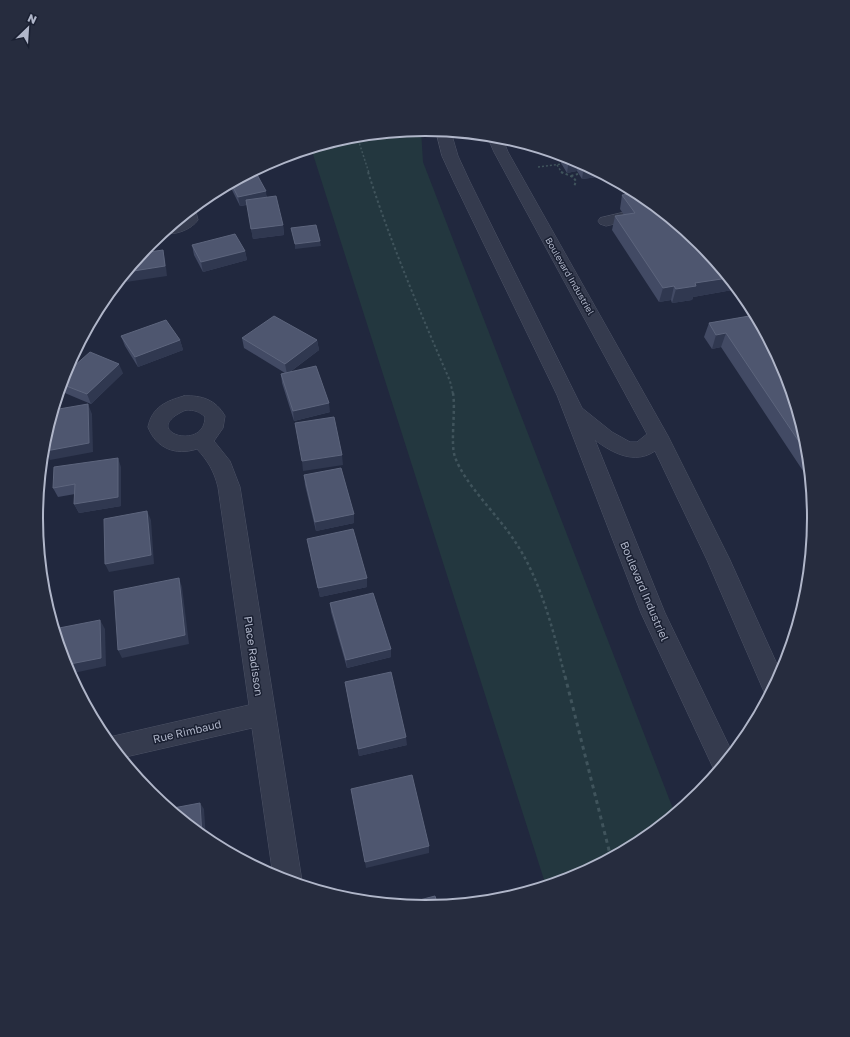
<svg xmlns="http://www.w3.org/2000/svg" width="850" height="1037" font-family="'Golos Text',sans-serif">
<style>
.green{fill:#23373f}
.lines{fill:none;stroke-linecap:round;stroke-linejoin:round}
.minor-casing{stroke:#4d5366;stroke-width:1}
.path-far3{stroke:#40545c;stroke-width:1.5;stroke-dasharray:2 2;stroke-linecap:butt}
.path-far2{stroke:#40545c;stroke-width:2;stroke-dasharray:2.5 2.5;stroke-linecap:butt}
.path-far1{stroke:#40545c;stroke-width:2.5;stroke-dasharray:3 3;stroke-linecap:butt}
.path{stroke:#40545c;stroke-width:3;stroke-dasharray:4 4;stroke-linecap:butt}
.minor{fill:#353b4e;fill-rule:evenodd}
.wall{fill:#424a64}
.shaded-wall{fill:#303850}
.building{fill:#4e566f;stroke:#5d657d}
.labels{text-anchor:middle;dominant-baseline:central;stroke-width:3;stroke-linejoin:round;paint-order:stroke}
.far-street-label{font-size:9px;fill:#b0b6c9;stroke:#1a2032}
.street-label{font-size:11px;fill:#b0b6c9;stroke:#1a2032}
.rim{fill:none;stroke:#b0b6c9;stroke-width:2}
</style>
<rect width="100%" height="100%" fill="#21283e"/>
<!-- green -->
<path class="green" d="M421,130L423,162L675,814L641,842L574,878L546,886L311,148L349,137Z"/>
<g class="lines">
<!-- minor casing -->
<g class="minor-casing">
<g id="minor">
<path d="M436,131L451,132L458,156L470,182L582,408L612,432L630,442H637L647,434L494,152L487,136L502,137L508,152L668,436L730,560L781,673L769,696L765,694L707,560L655,451C635,465 612,453 595,440L665,613L733,754L716,774L641,613L557,395L454,182L442,156Z"/>
<path d="M193,208L196,212L198,220C191,230 174,236 163,233Z"/>
<path d="M625,212L631,214L633,217L631,220L606,226L600,224L598,221L600,218Z"/>
<path d="M184,396C202,395 216,400 225,416L223,428L214,441L230,461L240,487L302,881L301,885L273,876L252,728L121,758L105,738L249,705L218,487C214,471 208,461 197,449C175,456 156,448 148,427C152,407 166,401 184,396ZM186,410C194,410 199,411 205,417C205,453 136,431 186,410Z"/>
</g>
</g>
<!-- path-far3 -->
<g class="path-far3">
<path d="M357,136L369,173"/>
<path d="M557,165L562,173"/>
<path d="M538,167L562,164"/>
</g>
<!-- path-far2 -->
<g class="path-far2">
<path d="M368,172C391,244 420,312 450,381L453,394"/>
<path d="M561,172L573,177L576,181L574,187"/>
<path d="M571,176L578,174"/>
</g>
<!-- path-far1 -->
<path class="path-far1" d="M453,393C456,411 450,443 455,457C465,485 499,516 516,543C541,581 554,633 565,677"/>
<!-- path -->
<path class="path" d="M565,676L611,858"/>
<!-- minor -->
<use href="#minor" class="minor"/>
</g>
<!-- wall -->
<g class="wall">
<path d="M562,156L574,159L606,176L582,179L577,171L567,173L561,163Z"/>
<path d="M255,171L267,197L283,225L284,235L253,239L247,205L240,206L229,184Z"/>
<path d="M622,195L700,244L738,289L693,297L692,300L672,303L671,300L659,302L612,230L615,216L624,215L620,209Z"/>
<path d="M192,245L245,251L247,260L203,272L194,255Z"/>
<path d="M755,315L807,443L811,483L721,347L712,349L704,337L709,323Z"/>
<path d="M121,336L180,340L183,350L138,367L125,346Z"/>
<path d="M242,338L317,340L319,350L290,372L330,412L294,421L282,383L281,374L285,373L244,348Z"/>
<path d="M123,373L91,404L60,391V389L64,375Z"/>
<path d="M121,467V506L79,513L74,504L75,494L58,497L53,488Z"/>
<path d="M304,475L354,514V523L316,531L305,485Z"/>
<path d="M307,539L367,578V587L320,597Z"/>
<path d="M330,603L391,649V657L347,668L331,612Z"/>
<path d="M345,682L407,745L359,756Z"/>
</g>
<!-- shaded-wall -->
<g class="shaded-wall">
<path d="M572,158L578,161L577,171L567,173L569,159Z"/>
<path d="M586,165L606,176L582,179L584,166Z"/>
<path d="M266,191L267,200L240,206L238,197Z"/>
<path d="M283,225L284,235L253,239L251,229Z"/>
<path d="M320,241L321,246L295,249V244Z"/>
<path d="M163,250L165,259L167,276L126,282L124,275L127,272Z"/>
<path d="M245,251L247,260L203,272L201,262Z"/>
<path d="M728,278L738,289L693,297L692,300L672,303L676,289L695,283Z"/>
<path d="M674,286L671,300L659,302L663,288Z"/>
<path d="M726,333L721,347L712,349L716,335Z"/>
<path d="M180,340L183,350L138,367L135,357Z"/>
<path d="M317,340L319,350L287,374L285,364Z"/>
<path d="M119,364L123,373L91,404L87,394Z"/>
<path d="M329,403L330,412L294,421L293,411Z"/>
<path d="M88,404L92,414L93,452L50,460L46,451Z"/>
<path d="M342,455L343,465L303,471L302,461Z"/>
<path d="M118,458L121,467V506L79,513L74,504Z"/>
<path d="M147,511L151,520L154,564L109,572L105,564Z"/>
<path d="M354,514V523L316,531L315,522Z"/>
<path d="M179,578L182,587L189,644L122,658L118,650Z"/>
<path d="M367,578V587L320,597L318,588Z"/>
<path d="M100,620L105,629L106,666L69,674L65,665Z"/>
<path d="M391,649V657L347,668L346,660Z"/>
<path d="M406,737L407,745L359,756L358,749Z"/>
<path d="M200,803L204,809L206,839L202,836Z"/>
<path d="M429,846V853L366,868L365,862Z"/>
</g>
<!-- building -->
<g class="building">
<path d="M255,171L266,191L238,197L231,183Z"/>
<path d="M637,193L641,195L700,244L728,278L695,283L696,286L676,289L674,286L663,288L615,216L635,213L622,195Z"/>
<path d="M276,196L283,225L251,229L246,200Z"/>
<path d="M316,225L320,241L295,244L291,228Z"/>
<path d="M235,234L245,251L201,262L192,245Z"/>
<path d="M163,250L165,266L127,272L142,253Z"/>
<path d="M755,315L784,370L807,443L808,455L726,333L716,335L709,323Z"/>
<path d="M274,316L317,340L285,364L242,338Z"/>
<path d="M166,320L180,340L135,357L121,336Z"/>
<path d="M90,352L119,364L87,394L61,384L64,375Z"/>
<path d="M316,366L329,403L293,411L281,374Z"/>
<path d="M88,404L89,443L46,451V435L53,410Z"/>
<path d="M334,417L342,455L302,461L295,423Z"/>
<path d="M118,458V497L74,504L75,484L53,488L54,467Z"/>
<path d="M341,468L354,514L315,522L304,475Z"/>
<path d="M147,511L151,555L105,564L104,519Z"/>
<path d="M353,529L367,578L318,588L307,539Z"/>
<path d="M179,578L185,635L118,650L114,591Z"/>
<path d="M373,593L391,649L346,660L330,603Z"/>
<path d="M100,620L101,658L65,665L54,629Z"/>
<path d="M391,672L406,737L358,749L345,682Z"/>
<path d="M412,775L429,846L365,862L351,789Z"/>
<path d="M200,803L202,836L168,809Z"/>
<path d="M435,896L438,906L425,908L400,905Z"/>
</g>
<g class="labels">
<!-- far-street labels -->
<g class="far-street-label">
<text transform="translate(570 276) rotate(60)">Boulevard Industriel</text>
</g>
<!-- street labels -->
<g class="street-label">
<text transform="translate(645 591) rotate(67)">Boulevard Industriel</text>
<text transform="translate(254 656) rotate(82)">Place Radisson</text>
<text transform="translate(187 731) rotate(-13)">Rue Rimbaud</text>
</g>
</g>
<!-- crop -->
<path d="M0 0H850V1037H0ZM43 518a382 382 0 1 1 764 0a382 382 0 1 1-764 0Z" fill="#262c3e" fill-rule="evenodd"/>
<path class="rim" d="M43 518a382 382 0 1 1 764 0a382 382 0 1 1-764 0Z"/>
<!-- north arrow -->
<g transform="translate(28 28) rotate(25)" stroke="#1a2032" stroke-width="3" paint-order="stroke">
<path d="M0-3L7 15L0 10L-7 15Z" fill="#b0b6c9"/>
<text y="-6" font-size="11" font-weight="bold" text-anchor="middle" fill="#b0b6c9">N</text>
</g>
</svg>
